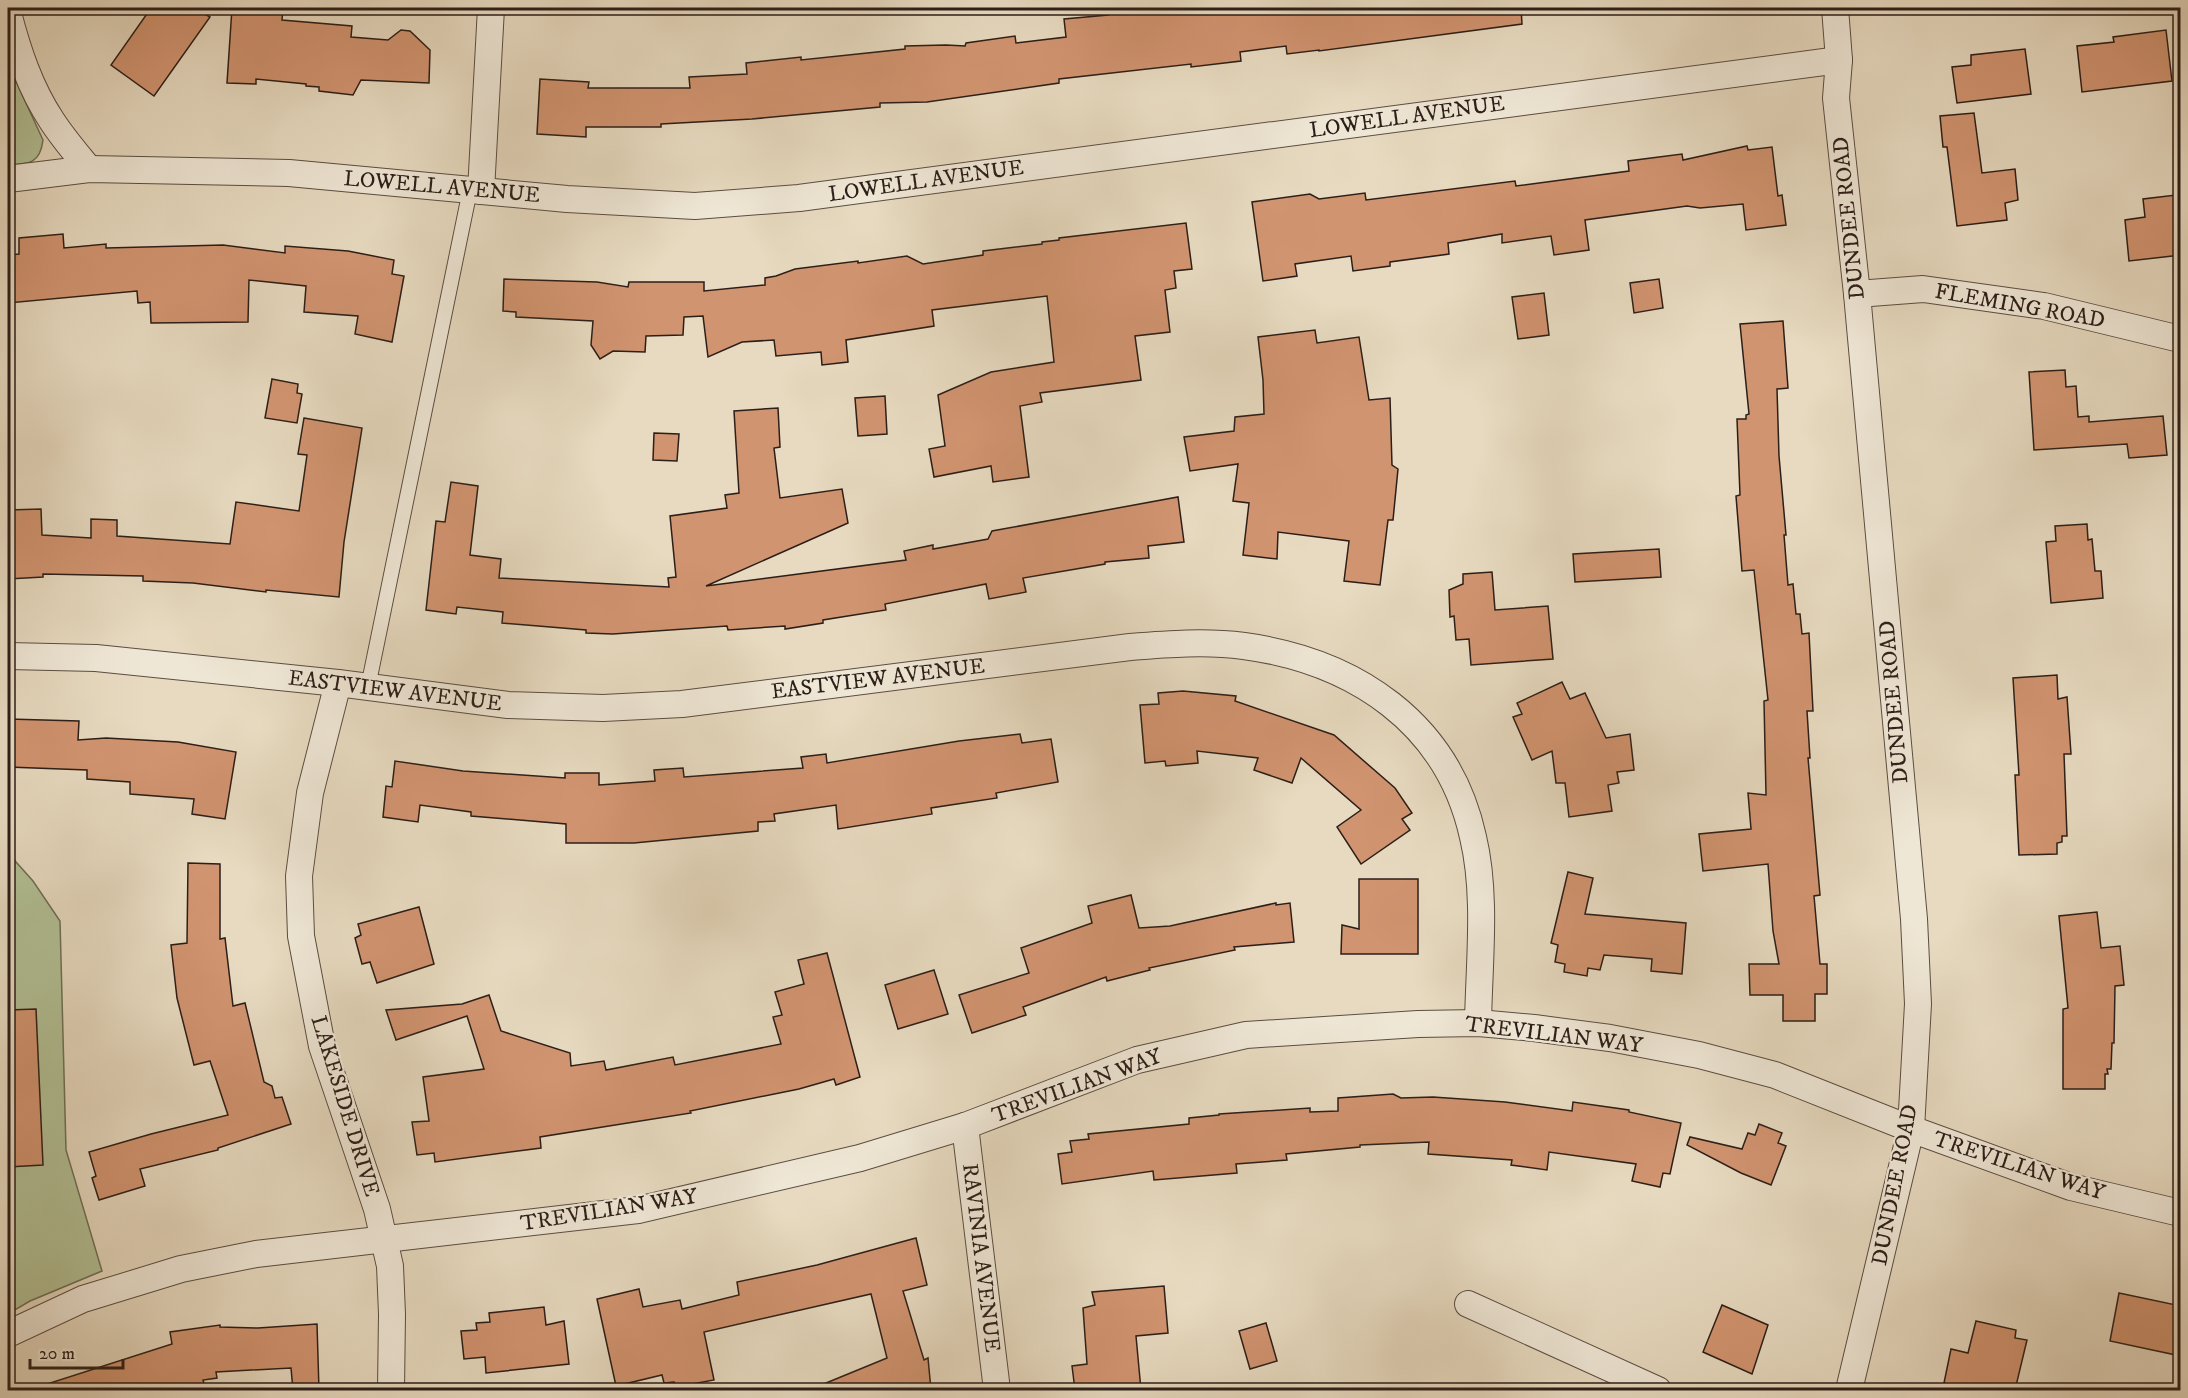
<svg xmlns="http://www.w3.org/2000/svg" width="2188" height="1398" font-family="'IM FELL DW Pica',serif">
<style>
.green{fill:#b2c095;stroke:#6f6f56;stroke-width:1.5}
.building{fill:#d19470;stroke:#2c1e18;stroke-width:1.5}
.lines{fill:none;stroke-linecap:round;stroke-linejoin:round}
.service-casing{stroke:#5b4d42;stroke-width:16}
.minor-casing{stroke:#5b4d42;stroke-width:28}
.service{stroke:#efe7d6;stroke-width:14}
.minor{stroke:#efe7d6;stroke-width:26}
.labels{text-anchor:middle;dominant-baseline:central;stroke-width:4.5;stroke-linejoin:round;paint-order:stroke}
.street-label{font-size:22px;fill:#2c1e18;stroke:#efe7d6}
</style>
<rect width="100%" height="100%" fill="#e7dac0"/>
<filter id="stains"><feTurbulence type="fractalNoise" baseFrequency=".00333" numOctaves="4"/><feColorMatrix values="0 0 0 0 .2 0 0 0 0 .09 0 0 0 0 .02 0 0 0 .5 -.17"/></filter>
<radialGradient id="worn" r=".72"><stop offset=".6" stop-color="#630" stop-opacity="0"/><stop offset="1" stop-color="#630" stop-opacity=".3"/></radialGradient>
<!-- green -->
<g class="green">
<path d="M8,64L43,140C40,164 29,164 8,165Z"/>
<path d="M8,853L33,881L60,921L66,1150L102,1271L30,1301L8,1314Z"/>
</g>
<!-- building -->
<g class="building">
<path d="M151,8H195L210,17L154,96L111,65Z"/>
<path d="M232,8H283L282,20L352,26L351,37L388,40L401,30L410,31L430,50L429,83L361,80L353,95L319,91V87L306,86V84L256,79V84L227,83Z"/>
<path d="M1107,8H1521L1522,24L1319,51V50L1287,54L1286,46L1240,52L1241,61L1191,67V64L1059,79V83L927,102L880,103V107L752,119L661,124V127H586V137L537,134L540,79L589,82L588,88H690L689,77L747,74L746,63L801,57V60L905,49V46L946,45L965,46L966,43L1015,36L1016,43L1066,37L1064,19L1108,15Z"/>
<path d="M2166,30L2172,81L2082,92L2077,46L2114,42L2113,37Z"/>
<path d="M2025,49L2031,94L1957,103L1952,67L1971,65V55Z"/>
<path d="M1974,113L1982,173L2015,169L2018,200L2005,203L2007,220L1957,226L1947,147H1943L1940,116Z"/>
<path d="M1747,146L1748,150L1772,147L1778,196L1782,195L1786,225L1746,230L1743,204L1700,208L1687,206L1585,220L1589,250L1554,255L1551,236L1502,243V234L1448,243L1449,254L1390,262V266L1353,271L1351,256L1295,264L1297,276L1263,281L1252,202L1310,194L1319,199L1365,193L1366,200L1515,181L1516,186L1629,171L1628,161L1682,154L1683,160Z"/>
<path d="M2176,195L2181,232V255L2129,261L2125,220L2145,217L2143,199Z"/>
<path d="M1186,223L1192,269L1174,271L1176,288L1165,290L1170,332L1135,336L1141,380L1040,393L1042,402L1020,406L1029,477L993,482L991,466L934,477L929,449L945,446L938,395L991,372L1054,362L1047,296L932,310L934,326L846,340L848,362L822,365L821,352L776,356L774,340L742,342L708,357L703,316L684,317L683,335L646,336L645,352L613,351L600,359L591,345L593,321L516,317V312L503,311L504,279L597,282L628,287L629,282H704V291L765,285V278L776,276L795,269L858,261V263L907,256L923,264L983,255V251L1042,244V242L1059,240V238Z"/>
<path d="M63,234L64,248L106,244V248L223,245L285,253V246L348,251L394,260L392,274L404,276L392,342L355,334L358,316L304,312L306,286L249,280L248,322L151,323L150,302L138,303L137,291L8,303V255L19,254V238Z"/>
<path d="M1659,279L1663,308L1634,313L1630,283Z"/>
<path d="M1544,293L1549,335L1518,339L1512,297Z"/>
<path d="M1783,321L1788,388L1777,389L1779,456L1786,535H1784L1788,585L1793,584L1796,614H1800L1802,634L1809,633L1813,711H1807L1810,758H1808L1820,895L1814,896L1820,964H1827V994H1815V1021H1783V995H1750L1749,964H1779L1773,931L1768,864L1703,871L1699,834L1751,829L1748,793L1766,795L1764,701L1768,700L1754,570L1742,571L1736,496L1740,495L1737,419H1746V415L1749,414L1740,324Z"/>
<path d="M1315,330L1317,343L1359,337L1369,400L1390,398L1392,465L1398,469L1393,520H1388L1380,585L1344,581L1349,541L1278,532L1277,559L1243,555L1249,503L1233,501L1238,464L1190,471L1184,437L1234,431L1235,417L1264,414L1263,380L1258,337Z"/>
<path d="M2065,370L2066,387L2076,386L2078,417L2089,416V422L2163,416L2167,455L2129,458L2127,444L2034,450L2029,372Z"/>
<path d="M272,379L298,384L297,393L302,394L297,423L265,418Z"/>
<path d="M885,396L887,434L858,436L855,398Z"/>
<path d="M778,408L780,447L774,448L780,498L842,489L848,523L706,586L906,560L904,551L933,545V549L988,539L992,531L1178,497L1184,542L1148,546L1149,558L1105,562V564L1023,578L1026,592L989,599L986,584L885,604L886,610L823,620V623L785,629V626L728,630L727,626L613,634L586,633V630L502,623L503,612L457,607L456,614L426,610L436,521L445,522L451,482L478,486L470,555L501,559L499,578L669,587L668,578L676,577L670,516L727,508L725,495L739,493L734,411Z"/>
<path d="M304,418L362,428L344,542L339,597L266,590V592L193,583L143,581V576L43,574V577L8,579V510L41,509L42,535L91,538V519L117,520V536L230,544L236,502L299,511L307,455L298,454Z"/>
<path d="M654,433L679,434L677,461L653,460Z"/>
<path d="M2087,524L2088,540L2092,539L2095,571H2101L2103,598L2051,603L2046,542L2056,541L2055,526Z"/>
<path d="M1659,549L1661,577L1575,582L1573,554Z"/>
<path d="M1492,572L1495,610L1548,606L1553,659L1471,665L1469,639L1456,640L1454,616L1450,617L1449,590L1463,584V574Z"/>
<path d="M2057,675L2058,699L2067,697L2071,754H2064L2067,836H2062V842L2057,843V854L2019,855L2015,775H2019L2013,678Z"/>
<path d="M1562,682L1570,699L1585,693L1606,738L1630,734L1634,770L1617,772L1619,783L1608,785L1612,811L1569,817L1565,783H1556L1552,751L1532,760L1513,717L1522,714L1517,703Z"/>
<path d="M1183,691L1236,696L1235,701L1334,735L1395,788L1412,813L1402,819L1410,830L1361,864L1337,827L1361,810L1301,758L1292,783L1254,770L1258,758L1197,751L1198,763L1166,766L1165,761L1145,763L1140,705L1159,704L1158,693Z"/>
<path d="M8,719L79,721L78,740L106,738L178,742L236,752L225,819L192,814L194,799L130,794V782L87,779V770L8,767Z"/>
<path d="M1020,734L1022,743L1051,739L1058,782L996,793L997,798L931,808L932,814L838,829L836,805L774,814L775,821L758,822V831L634,843H566V824L471,816V812L420,805L418,822L383,817L386,786L392,787L395,761L463,771L565,778V773H599V785L655,781L654,770L683,768L684,777L803,768L801,757L826,754L827,763L959,741Z"/>
<path d="M188,863L220,864V939L225,938L233,1006L245,1003L264,1082L272,1086L275,1098L282,1097L291,1124L218,1148V1150L140,1169L145,1186L99,1200L92,1178L96,1176L89,1152L151,1134L228,1115L210,1061L194,1065L177,998L171,945L187,943Z"/>
<path d="M1568,872L1593,878L1585,914L1686,923L1682,974L1651,971L1652,959L1604,955L1600,970L1588,968L1587,976L1564,972L1565,964L1555,962L1558,945L1551,943Z"/>
<path d="M1359,879H1418V954H1341L1342,925L1359,929Z"/>
<path d="M1131,895L1139,928L1170,926L1276,903V905L1290,903L1294,942L1234,947L1235,950L1149,968L1150,970L1107,981L1106,977L1023,1007L1026,1015L972,1033L959,995L1029,973L1021,948L1092,923L1088,906Z"/>
<path d="M419,907L434,964L377,983L370,962L362,964L355,938L361,935L358,924Z"/>
<path d="M2097,912L2101,948L2120,946L2124,985L2115,986L2114,1043H2112L2111,1069H2107L2108,1074H2105V1089H2063V1009L2068,1008L2059,916Z"/>
<path d="M827,953L860,1077L836,1085L834,1079L799,1089L690,1111L691,1113L540,1137L541,1148L435,1162L434,1153L417,1155L412,1122L429,1121L423,1077L484,1069L467,1016L396,1040L386,1010L462,1004L489,995L501,1031L570,1053L571,1066L604,1061L606,1070L673,1057L675,1065L781,1044L773,1017L782,1015L775,992L804,984L798,960Z"/>
<path d="M934,970L948,1014L898,1029L885,985Z"/>
<path d="M36,1009L43,1165L8,1167V1010Z"/>
<path d="M1393,1094L1401,1098L1433,1097L1505,1102L1572,1111L1573,1102L1629,1110V1112L1681,1123L1670,1174L1663,1173L1660,1187L1632,1181L1636,1164L1549,1152L1547,1170L1511,1165L1512,1160L1428,1154L1429,1142L1360,1145V1147L1286,1154L1287,1160L1236,1164L1237,1173L1154,1180L1153,1171L1062,1184L1058,1154L1072,1152L1070,1141L1089,1139L1088,1134L1189,1124V1118L1219,1115V1114L1310,1108V1112L1338,1111V1098Z"/>
<path d="M1759,1124L1782,1133L1778,1143L1786,1146L1771,1185L1741,1173L1687,1145L1690,1137L1742,1149L1748,1133L1755,1135Z"/>
<path d="M916,1238L927,1285L903,1291L924,1360L928,1358L931,1390H809L887,1358L871,1294L704,1332L714,1380L676,1387L674,1382L664,1383L662,1375L616,1386L597,1299L639,1289L643,1307L680,1300L682,1309L739,1295L737,1282L817,1265Z"/>
<path d="M1164,1286L1168,1333L1136,1336L1141,1390H1075L1072,1366L1087,1364L1083,1308L1095,1305L1092,1292Z"/>
<path d="M2119,1293L2181,1306V1331L2176,1355L2110,1341Z"/>
<path d="M1722,1305L1768,1325L1752,1374L1703,1352Z"/>
<path d="M544,1307L546,1325L564,1321L569,1364L486,1373L485,1357L464,1359L461,1331L477,1330L476,1323L490,1322L489,1313Z"/>
<path d="M1976,1321L2016,1330L2015,1338L2027,1340L2015,1390H1960L1961,1387L1944,1383L1951,1349L1968,1353Z"/>
<path d="M1266,1323L1277,1361L1250,1369L1239,1331Z"/>
<path d="M317,1324L319,1390H293L291,1368L216,1372L217,1378L203,1380L206,1390H45L44,1385L172,1344L170,1332L220,1325V1327L258,1328Z"/>
</g>
<g class="lines">
<!-- service casing -->
<g class="service-casing">
<path id="service" d="M368,687L470,190"/>
</g>
<!-- minor casing -->
<g class="minor-casing">
<g id="minor">
<path d="M1835,8L1839,60L1836,98L1857,294L1914,919L1918,1004L1911,1129L1849,1390"/>
<path d="M8,13C18,51 30,88 52,121C63,138 76,153 89,169"/>
<path d="M8,179L89,169L289,173L567,199L695,206L799,198L1839,60"/>
<path d="M481,191L491,8"/>
<path d="M1857,294L1923,289L2044,306L2180,339"/>
<path d="M8,656L96,658L338,683L508,705L603,708L682,704L1130,647C1168,644 1206,641 1244,646C1355,661 1448,723 1473,837C1487,895 1479,963 1478,1023"/>
<path d="M338,683L310,793L299,876L301,936L322,1046L377,1209L390,1266L392,1314L391,1390"/>
<path d="M965,1126L997,1390"/>
<path d="M1468,1304L1658,1390"/>
<path d="M8,1334L83,1299L181,1269L256,1254L638,1210L860,1158L965,1126L1137,1060L1246,1035L1418,1024L1478,1023L1534,1028L1610,1038L1699,1055L1775,1075L1911,1129L2071,1187L2180,1213"/>
</g>
</g>
<!-- service -->
<use href="#service" class="service"/>
<!-- minor -->
<use href="#minor" class="minor"/>
</g>
<g class="labels">
<!-- street labels -->
<g class="street-label">
<text transform="translate(1407 117) rotate(-8)">LOWELL AVENUE</text>
<text transform="translate(926 181) rotate(-8)">LOWELL AVENUE</text>
<text transform="translate(442 187) rotate(5)">LOWELL AVENUE</text>
<text transform="translate(1849 218) rotate(-96)">DUNDEE ROAD</text>
<text transform="translate(2020 306) rotate(10)">FLEMING ROAD</text>
<text transform="translate(878 679) rotate(-7)">EASTVIEW AVENUE</text>
<text transform="translate(395 691) rotate(7)">EASTVIEW AVENUE</text>
<text transform="translate(1894 702) rotate(-95)">DUNDEE ROAD</text>
<text transform="translate(1554 1035) rotate(7)">TREVILIAN WAY</text>
<text transform="translate(1077 1086) rotate(-20)">TREVILIAN WAY</text>
<text transform="translate(345 1106) rotate(73)">LAKESIDE DRIVE</text>
<text transform="translate(2019 1166) rotate(18)">TREVILIAN WAY</text>
<text transform="translate(1895 1185) rotate(-79)">DUNDEE ROAD</text>
<text transform="translate(609 1210) rotate(-9)">TREVILIAN WAY</text>
<text transform="translate(981 1258) rotate(83)">RAVINIA AVENUE</text>
</g>
</g>
<!-- margin -->
<rect width="2188" height="1398" fill="none" stroke="#e7dac0" stroke-width="30"/>
<rect x="9" y="9" width="2170" height="1380" fill="none" stroke="#2c1e18" stroke-width="3"/>
<rect x="15" y="15" width="2158" height="1368" fill="none" stroke="#2c1e18" stroke-width="1.5"/>
<!-- scale -->
<path d="M30 1359v9h93v-9" fill="none" stroke="#2c1e18" stroke-width="3"/>
<text x="39" y="1359" font-size="18" fill="#2c1e18" stroke="#efe7d6" stroke-width="4.5" paint-order="stroke">20 m</text>
<rect width="100%" height="100%" filter="url(#stains)"/>
<rect width="100%" height="100%" fill="url(#worn)"/>
</svg>
